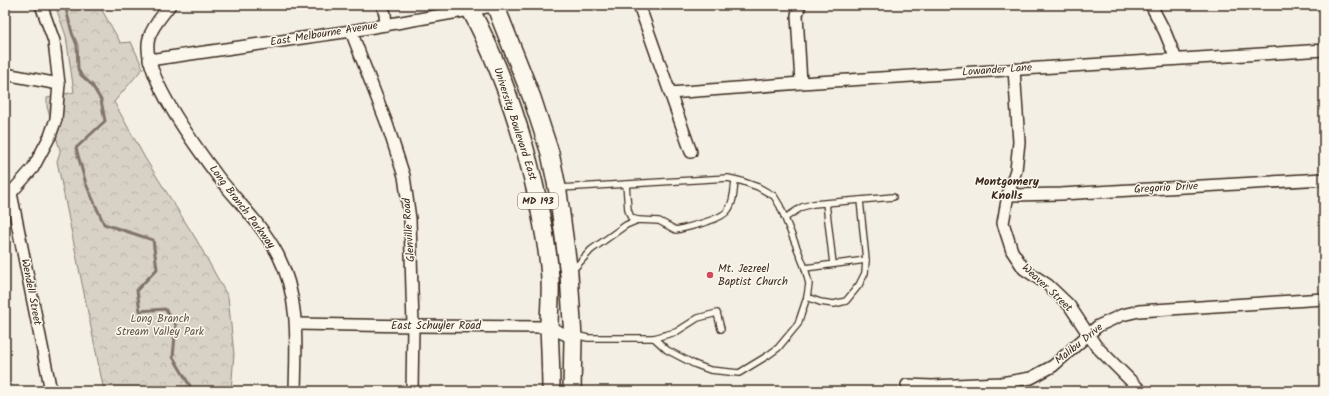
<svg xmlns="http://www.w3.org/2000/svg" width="1329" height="396" font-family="Kalam,sans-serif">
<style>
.forest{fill:url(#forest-crowns);stroke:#8a7e72}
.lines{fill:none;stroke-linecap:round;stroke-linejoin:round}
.stream{stroke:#817468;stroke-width:3}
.service-casing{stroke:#3b2a1e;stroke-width:8}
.minor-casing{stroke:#3b2a1e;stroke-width:14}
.primary-casing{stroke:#3b2a1e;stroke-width:20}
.service{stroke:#fbf7ec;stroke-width:5.5}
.minor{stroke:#fbf7ec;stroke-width:11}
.primary{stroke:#fbf7ec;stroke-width:17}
.poi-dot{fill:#d1495b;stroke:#fbf7ec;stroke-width:1.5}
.labels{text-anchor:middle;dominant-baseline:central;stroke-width:3;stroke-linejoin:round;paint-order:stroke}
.shield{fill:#fbf7ec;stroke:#75685c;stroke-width:1}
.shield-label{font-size:10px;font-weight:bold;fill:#3b2a1e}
.street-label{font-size:11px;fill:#3b2a1e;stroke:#fbf7ec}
.poi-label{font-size:11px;fill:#3b2a1e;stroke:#fbf7ec;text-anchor:start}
.park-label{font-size:11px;fill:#625448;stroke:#fbf7ec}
.neighbourhood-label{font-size:12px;font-weight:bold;fill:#3b2a1e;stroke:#fbf7ec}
</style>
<defs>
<pattern id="forest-crowns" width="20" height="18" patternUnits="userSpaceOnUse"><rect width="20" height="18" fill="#d8d1c6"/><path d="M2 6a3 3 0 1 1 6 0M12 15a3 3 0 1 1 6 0" fill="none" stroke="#bab4aa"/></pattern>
</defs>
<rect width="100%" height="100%" fill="#f3efe4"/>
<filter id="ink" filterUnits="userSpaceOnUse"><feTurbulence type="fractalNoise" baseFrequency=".025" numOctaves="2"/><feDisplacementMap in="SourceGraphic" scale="8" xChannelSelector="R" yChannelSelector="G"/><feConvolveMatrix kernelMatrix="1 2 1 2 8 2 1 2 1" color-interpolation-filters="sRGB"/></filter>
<g filter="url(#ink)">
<!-- forest -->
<path class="forest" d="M55,5H99L119,40L120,43L131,42L143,68L114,102L145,158L196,239L228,297L234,354L231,391H104L57,161L60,152V150L47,107V98L74,92L66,36Z"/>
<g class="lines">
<!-- stream -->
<path class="stream" d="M65,5L72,33L77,45L78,69L81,75L92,85L101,100L105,121L76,148L86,184L104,224L153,240L157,269L137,290L140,311L165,309L176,325L173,357L193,391"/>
<!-- service casing -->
<g class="service-casing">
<g id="service">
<path d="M626,184L628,210L631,218L638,220"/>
<path d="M560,188L728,178L741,181L758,187L774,196L780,206L793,238L805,268L809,284L807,297L798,324L778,348L767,356L739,373L710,370L694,364L667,350L654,338"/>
<path d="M860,200L893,197"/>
<path d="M826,203L833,264"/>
<path d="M785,218L802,207L813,204L860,200L866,260L865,273L859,285L846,301L834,304L820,302L807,297"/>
<path d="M805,268L866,260"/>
<path d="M572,271L591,250L626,225L638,220L659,221L676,230C688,227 722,220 728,210C734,202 734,190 735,180"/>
<path d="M575,335L588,338H654L676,332L698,318L717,313L721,329"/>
</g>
</g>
<!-- minor casing -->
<g class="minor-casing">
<g id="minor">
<path d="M170,5C163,15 152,26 149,38C139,72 198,150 219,178C239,203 263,226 278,255C300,298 296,344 295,391"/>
<path d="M382,5L385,14L386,25"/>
<path d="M639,5L691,152"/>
<path d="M800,5L797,15L801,83"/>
<path d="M1151,5L1165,32L1176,59"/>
<path d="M351,31L387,124L404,176L410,219L413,326L412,391"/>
<path d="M149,60L351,31L498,5"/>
<path d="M1014,69L1019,142L1016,170L1008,195L1003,223L1012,251L1024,269L1048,285L1069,305L1096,346L1141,391"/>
<path d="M5,74L59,84"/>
<path d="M670,93L801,83L1324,50"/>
<path d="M11,193L51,391"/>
<path d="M1008,195L1061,194L1324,179"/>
<path d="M5,198L11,193L33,168L50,136L56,119L59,84L54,41L41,5"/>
<path d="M296,324L413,326L549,327L573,338"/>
<path d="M907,385L932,386L1001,383L1031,378L1053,366L1098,326L1122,315L1139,311L1324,299"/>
</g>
</g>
<!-- primary casing -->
<g class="primary-casing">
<g id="primary">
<path d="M468,5C501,66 523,133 538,201C543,227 549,253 550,279C551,295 549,311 549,327C550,349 551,370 551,391"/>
<path d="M495,5L532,98L550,153L558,192L569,274L573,338L572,391"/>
</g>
</g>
<!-- service -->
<use href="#service" class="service"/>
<!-- minor -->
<use href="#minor" class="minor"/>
<!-- primary -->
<use href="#primary" class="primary"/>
</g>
</g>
<!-- markers -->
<circle class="poi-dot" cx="710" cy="275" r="4"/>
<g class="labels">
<!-- shield labels -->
<rect class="shield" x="518" y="193" width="40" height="16" rx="3"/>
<g class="shield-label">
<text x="538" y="201">MD 193</text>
</g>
<!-- street labels -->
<g class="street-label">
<text transform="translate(324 34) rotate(-9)">East Melbourne Avenue</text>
<text transform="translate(997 70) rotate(-4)">Lowander Lane</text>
<text transform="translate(515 124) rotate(72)">University Boulevard East</text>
<text transform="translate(1166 188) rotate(-3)">Gregorio Drive</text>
<text transform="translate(242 207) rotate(53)">Long Branch Parkway</text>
<text transform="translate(409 230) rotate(-94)">Glenville Road</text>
<text transform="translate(1047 288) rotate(43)">Weaver Street</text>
<text transform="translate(31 292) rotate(79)">Wendell Street</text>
<text x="436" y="326">East Schuyler Road</text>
<text transform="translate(1079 344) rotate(-39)">Malibu Drive</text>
</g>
<!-- poi labels -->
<g class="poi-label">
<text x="718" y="269">Mt. Jezreel<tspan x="718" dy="13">Baptist Church</tspan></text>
</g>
<!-- park labels -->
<g class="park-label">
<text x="160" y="319">Long Branch<tspan x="160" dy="13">Stream Valley Park</tspan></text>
</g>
<!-- neighbourhood labels -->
<g class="neighbourhood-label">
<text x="1007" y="181">Montgomery<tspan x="1007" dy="14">Knolls</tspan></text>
</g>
</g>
<!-- margin -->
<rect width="1329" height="396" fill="none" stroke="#fbf7ec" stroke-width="20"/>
<rect x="10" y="10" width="1309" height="376" fill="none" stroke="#3b2a1e" stroke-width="1.5" filter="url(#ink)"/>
</svg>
